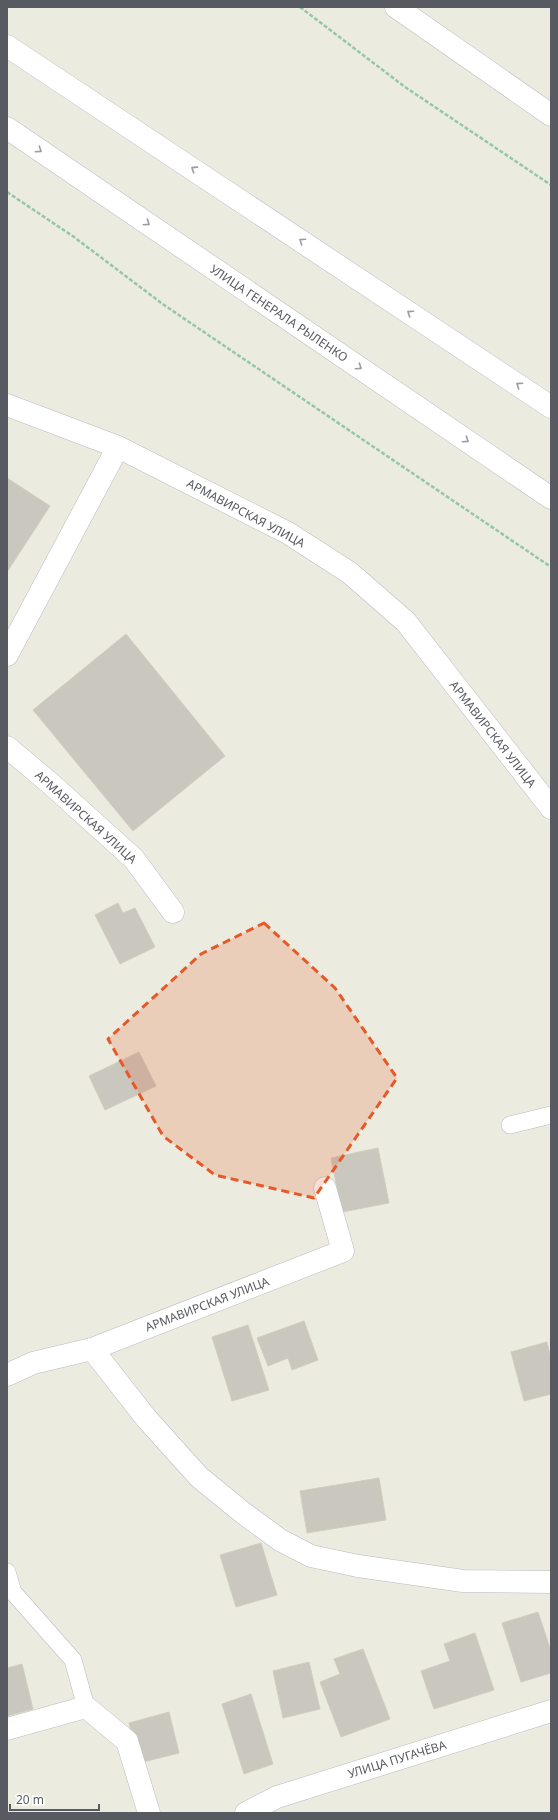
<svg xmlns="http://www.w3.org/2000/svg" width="558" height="1820" font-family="'Noto Sans',sans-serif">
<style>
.building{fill:#c9c7be;stroke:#d0cebd}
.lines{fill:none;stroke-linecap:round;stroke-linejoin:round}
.lane-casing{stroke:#babbc2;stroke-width:18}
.street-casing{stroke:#babbc2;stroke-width:23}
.secondary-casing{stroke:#babcc4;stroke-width:23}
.path{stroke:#93c6aa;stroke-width:2.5;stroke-dasharray:4 2;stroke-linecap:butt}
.lane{stroke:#fff;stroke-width:17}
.street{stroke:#fff;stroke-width:22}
.secondary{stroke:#fff;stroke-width:22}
.oneway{stroke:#9b9ca0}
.marked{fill:#e65826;fill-opacity:0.2;stroke:#e65826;stroke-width:3;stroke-dasharray:8 5;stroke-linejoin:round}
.labels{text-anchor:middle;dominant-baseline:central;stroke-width:3;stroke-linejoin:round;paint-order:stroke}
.street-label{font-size:12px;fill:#585a61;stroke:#fff}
</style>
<rect width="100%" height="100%" fill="#ecebdf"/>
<!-- building -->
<g class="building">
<path d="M7,478L50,506L7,572Z"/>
<path d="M126,634L225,756L133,831L33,710Z"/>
<path d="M118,903L123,913L135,908L155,947L120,964L95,915Z"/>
<path d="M139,1052L156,1086L105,1110L89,1076Z"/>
<path d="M378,1148L389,1203L342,1212L331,1158Z"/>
<path d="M304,1321L318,1360L292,1370L288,1358L268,1366L257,1338Z"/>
<path d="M248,1325L269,1390L232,1401L212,1337Z"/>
<path d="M547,1342L551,1359V1394L524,1401L511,1352Z"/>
<path d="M379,1478L386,1520L307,1533L300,1491Z"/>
<path d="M261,1543L277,1595L236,1607L220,1555Z"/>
<path d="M538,1612L551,1651V1673L521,1682L502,1623Z"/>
<path d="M475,1633L494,1690L434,1709L421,1671L450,1661L444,1644Z"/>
<path d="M363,1649L390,1719L341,1737L320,1682L340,1674L334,1659Z"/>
<path d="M309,1662L320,1709L283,1718L273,1671Z"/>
<path d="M22,1664L33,1709L7,1716V1668Z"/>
<path d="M251,1694L273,1764L244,1774L222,1704Z"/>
<path d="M169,1712L179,1753L139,1763L129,1723Z"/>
</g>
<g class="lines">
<!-- lane casing -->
<g class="lane-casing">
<g id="lane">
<path d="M510,1125L551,1115"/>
<path d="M7,1572L13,1592L73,1660L86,1707"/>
</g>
</g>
<!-- street casing -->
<g class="street-casing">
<g id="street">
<path d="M396,7L551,115"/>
<path d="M7,405L118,447L288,533L350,573L406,622L551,808"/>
<path d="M7,655L118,447"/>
<path d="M7,747L51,784L134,859L173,912"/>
<path d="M92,1349L146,1418L199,1477L242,1512L280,1540L311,1556L358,1566L463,1581L551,1582"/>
<path d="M7,1375L33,1363L92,1349L343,1251L325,1188"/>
<path d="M7,1729L86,1707L127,1741L149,1813"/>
<path d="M246,1813L277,1797L551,1711"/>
</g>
</g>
<!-- secondary casing -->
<g class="secondary-casing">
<g id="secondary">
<path d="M7,46L551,407"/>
<path d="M7,128L551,498"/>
</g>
</g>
<!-- path -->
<g class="path">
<path d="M300,7L405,87L551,185"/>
<path d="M7,192L74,237L164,305L551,567"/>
</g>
<!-- lane -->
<use href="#lane" class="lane"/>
<!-- street -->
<use href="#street" class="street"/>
<!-- secondary -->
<use href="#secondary" class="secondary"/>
</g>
<!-- one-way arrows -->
<defs><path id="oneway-chevron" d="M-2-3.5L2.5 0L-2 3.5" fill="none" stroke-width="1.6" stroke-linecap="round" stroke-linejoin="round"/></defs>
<g class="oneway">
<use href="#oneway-chevron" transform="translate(39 150) rotate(34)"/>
<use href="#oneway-chevron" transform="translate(194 169) rotate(-147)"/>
<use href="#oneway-chevron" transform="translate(147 223) rotate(34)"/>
<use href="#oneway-chevron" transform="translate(302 241) rotate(-146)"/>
<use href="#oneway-chevron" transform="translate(410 313) rotate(-146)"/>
<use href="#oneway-chevron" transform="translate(359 367) rotate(34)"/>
<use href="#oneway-chevron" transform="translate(519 385) rotate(-146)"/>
<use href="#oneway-chevron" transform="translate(466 440) rotate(34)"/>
</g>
<!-- marked area -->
<path class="marked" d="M264,923L335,988L397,1078L314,1198L215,1175L163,1136L108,1039L201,954Z"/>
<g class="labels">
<!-- street labels -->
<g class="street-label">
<text transform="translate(279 313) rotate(34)">УЛИЦА ГЕНЕРАЛА РЫЛЕНКО</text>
<text transform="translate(246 513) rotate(28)">АРМАВИРСКАЯ УЛИЦА</text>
<text transform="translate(493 734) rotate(52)">АРМАВИРСКАЯ УЛИЦА</text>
<text transform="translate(86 817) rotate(42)">АРМАВИРСКАЯ УЛИЦА</text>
<text transform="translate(207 1304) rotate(-21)">АРМАВИРСКАЯ УЛИЦА</text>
<text transform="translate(397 1759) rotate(-17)">УЛИЦА ПУГАЧЁВА</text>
</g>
</g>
<!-- border -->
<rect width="558" height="1820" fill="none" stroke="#585a61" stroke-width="16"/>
<!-- scale -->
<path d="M10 1804v6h89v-6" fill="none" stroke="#585a61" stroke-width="2"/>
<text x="16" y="1804" font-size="12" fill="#585a61" stroke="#ffffff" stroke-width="3" paint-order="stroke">20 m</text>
</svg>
